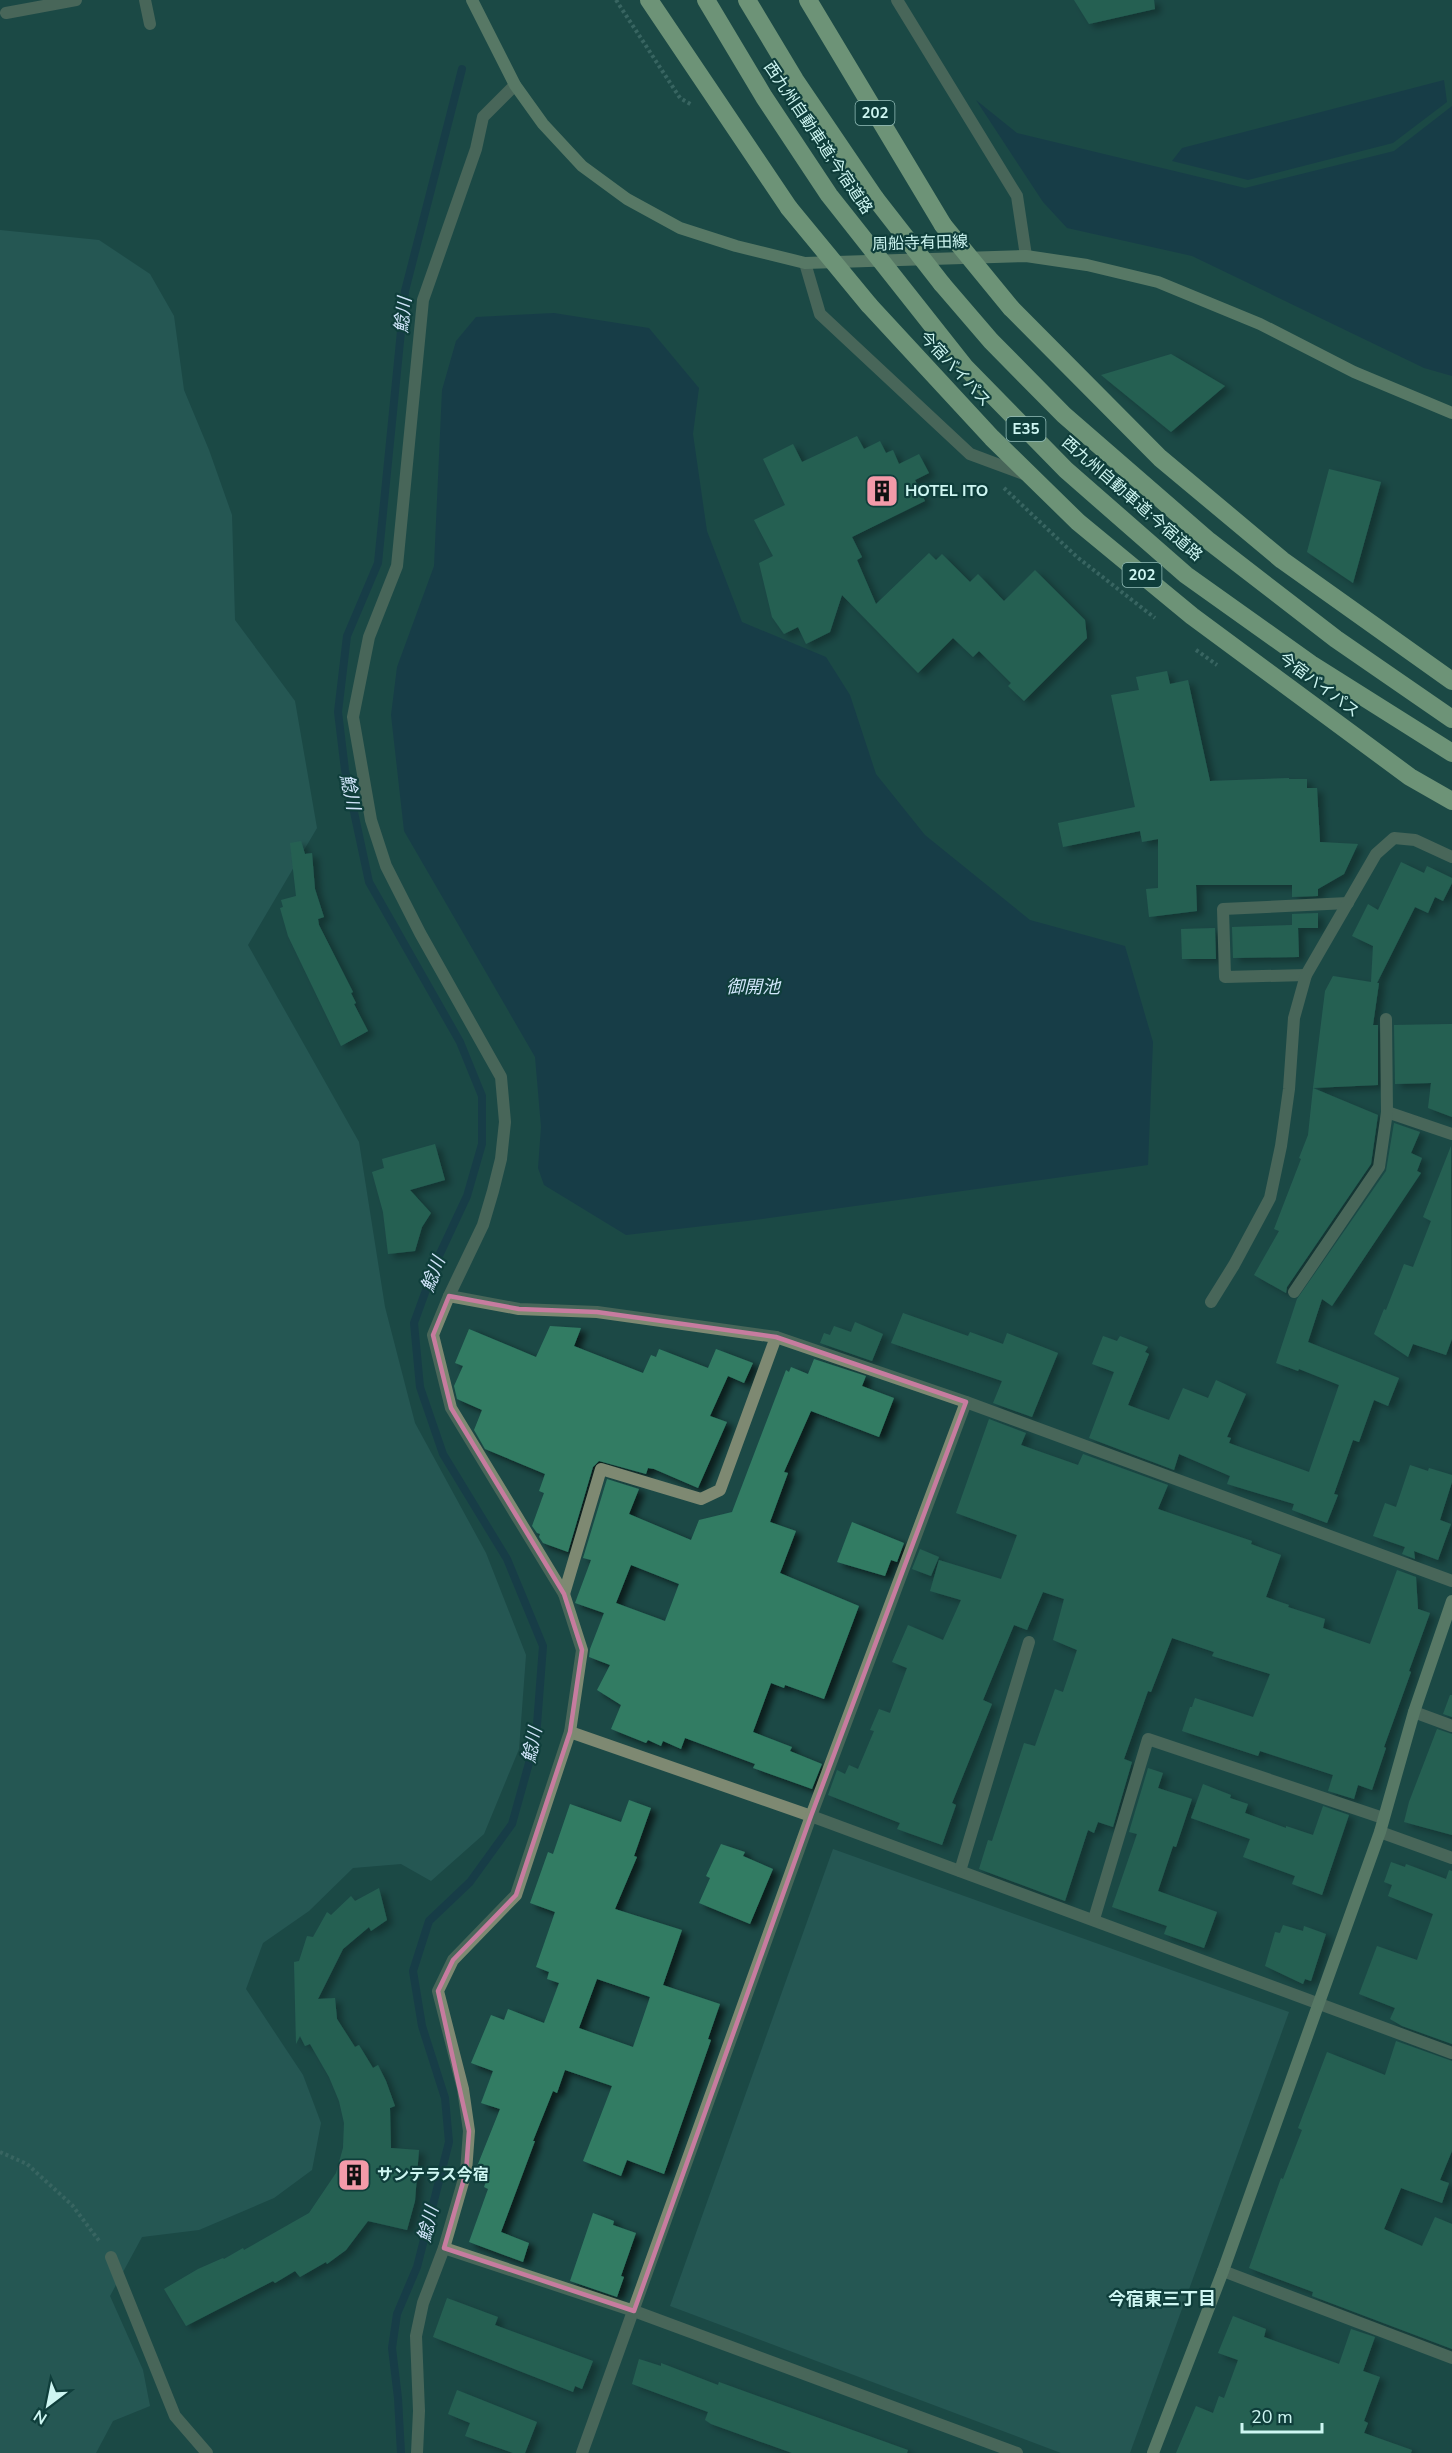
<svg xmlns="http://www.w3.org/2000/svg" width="1452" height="2453" font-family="'Nunito Sans','Noto Sans JP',sans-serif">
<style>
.green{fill:#316965}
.water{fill:#122f4a}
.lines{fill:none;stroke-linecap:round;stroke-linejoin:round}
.stream{stroke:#122f4a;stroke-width:8}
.building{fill:#327c64;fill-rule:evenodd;filter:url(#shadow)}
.path{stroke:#5b8783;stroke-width:4;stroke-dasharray:3 3;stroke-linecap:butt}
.lane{stroke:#7e8972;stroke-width:12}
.street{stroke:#7e8972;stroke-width:12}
.secondary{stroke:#9fb28c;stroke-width:12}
.highway{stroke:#d1edb3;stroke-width:18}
.highway-bridge{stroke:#d1edb3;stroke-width:18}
.marked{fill:none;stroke:#c77c9f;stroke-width:4.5;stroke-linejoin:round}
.labels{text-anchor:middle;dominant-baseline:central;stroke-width:4.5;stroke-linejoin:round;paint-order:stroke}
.shield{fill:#0f3e3b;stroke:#95bfbb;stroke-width:1.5}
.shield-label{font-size:15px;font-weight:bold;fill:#cef6f2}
.street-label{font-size:16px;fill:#cef6f2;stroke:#0f3e3b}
.poi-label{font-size:16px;font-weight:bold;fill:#cef6f2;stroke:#0f3e3b;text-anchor:start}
.water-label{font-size:18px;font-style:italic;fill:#d0e5fa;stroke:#0f3e3b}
.neighbourhood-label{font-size:18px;font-weight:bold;fill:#cef6f2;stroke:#0f3e3b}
</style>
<defs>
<filter id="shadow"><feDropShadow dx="6" dy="4" stdDeviation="3" flood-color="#0009"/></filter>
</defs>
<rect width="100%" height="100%" fill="#1c4946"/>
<!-- green -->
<g class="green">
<path d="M0,230L99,240L150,274L174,316L184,390L209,450L232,515L235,620L295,701L317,828L248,945L359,1142L385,1307L415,1423L486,1553L526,1655L519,1749L484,1834L431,1881L401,1864L353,1868L309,1911L263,1943L246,1989L303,2075L321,2123L312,2170L274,2198L199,2230L142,2237L110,2296L143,2370L150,2406L113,2421L96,2453H0Z"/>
<path d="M833,1849L1289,2012L1130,2453H1061L670,2306Z"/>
</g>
<!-- water -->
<g class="water">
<path d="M1444,80L1447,102L1393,143L1248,180L1172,161L1182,148Z"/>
<path d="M976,100L1017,133L1245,188L1394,151L1452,106V376L1424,368L1192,256L1067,228L1043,202Z"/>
<path d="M554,313L649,328L699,388L693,434L707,531L742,622L826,657L850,695L876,774L925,835L1030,920L1125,946L1153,1042L1148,1165L747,1221L626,1235L544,1185L538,1168L541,1127L535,1057L404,831L391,715L397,667L434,566L442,390L456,341L476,317Z"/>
</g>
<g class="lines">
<!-- stream -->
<path class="stream" d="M401,2453L398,2398L392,2348L397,2314L417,2267L449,2142L445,2098L422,2026L413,1971L429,1921L470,1882L512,1824L536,1738L543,1646L507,1559L443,1454L420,1387L414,1323L437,1260L467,1196L482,1144V1096L460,1042L369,882L345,770L338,712L347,636L378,563L405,291L462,69"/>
</g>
<!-- building -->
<g class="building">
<path d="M1074,0H1154L1155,9L1089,24Z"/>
<path d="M1171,354L1225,386L1171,432L1101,375Z"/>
<path d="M857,436L864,449L880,441L886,453L893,450L899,464L919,454L929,473L915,480L925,501L852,537L862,557L857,560L876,604L929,553L936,560L942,554L970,582L978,574L1004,601L1035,570L1085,620L1087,638L1024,701L1008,686L1011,683L979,651L973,657L953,638L918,673L842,595L830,632L806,644L798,627L784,634L772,617L759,563L773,556L754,520L785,505L763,459L793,444L802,462Z"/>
<path d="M1329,469L1381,482L1353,583L1307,552Z"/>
<path d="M1167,671L1170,684L1188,680L1210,781L1289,778V779H1307V788H1317L1320,842L1358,844L1344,874L1318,889V896L1292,897V885H1196L1197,911L1149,917L1146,889L1158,888V839L1142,842L1140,831L1063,847L1058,823L1135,807L1111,695L1139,690L1136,677Z"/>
<path d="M301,841L305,854L312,853L315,889L324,917L318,919L319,925L353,992L351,993L356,1003L354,1004L368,1031L341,1046L288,936L280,908L283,907L281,900L296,896L290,843Z"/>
<path d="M1401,862L1424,873L1427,866L1452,878V883L1443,901L1435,897L1428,913L1415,907L1377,983H1379L1373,1025H1378V1085L1313,1088L1325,991L1333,976L1371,982L1373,946L1352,936L1368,904L1378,910Z"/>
<path d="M1318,913V928H1298L1299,957L1233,958L1232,927L1292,925V914Z"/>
<path d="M1215,928L1216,959H1182L1181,929Z"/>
<path d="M1452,1024V1117L1428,1108L1431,1083L1395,1084L1394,1025Z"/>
<path d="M1313,1088L1378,1115L1371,1164L1287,1287L1286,1293L1254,1275L1279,1231L1274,1229L1301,1159L1299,1158L1308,1135Z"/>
<path d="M1394,1123L1420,1132L1411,1153L1422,1158L1417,1171L1421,1173L1332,1306L1322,1299L1308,1342L1399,1378L1388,1406L1374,1400L1359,1442L1353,1440L1334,1494L1338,1495L1327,1523L1292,1510L1294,1504L1227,1484L1230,1476L1179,1454L1174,1470L1089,1438L1114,1372L1092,1364L1103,1336L1117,1341L1120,1336L1148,1347L1145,1352L1149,1354L1128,1405L1169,1420L1183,1388L1208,1398L1216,1380L1246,1394L1227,1437L1231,1438L1229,1443L1309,1472L1339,1385L1299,1369L1298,1371L1276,1363L1297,1299L1386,1171Z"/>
<path d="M435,1144L445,1180L410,1190L431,1213L422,1227L415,1251L388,1254L383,1212L372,1172L384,1168L382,1159Z"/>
<path d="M1451,1146L1452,1339L1446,1355L1413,1344L1408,1357L1374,1334L1384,1309L1386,1310L1404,1264L1413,1267L1431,1221L1423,1217Z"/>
<path d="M903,1313L968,1336L970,1332L1003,1344L1007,1333L1058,1353L1032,1417L993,1403L1002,1381L891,1343Z"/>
<path d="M855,1322L883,1334L872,1361L820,1343L824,1333L830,1335L834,1326L851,1332Z"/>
<path d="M550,1326L581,1328L574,1346L643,1373L651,1355L656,1357L659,1349L708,1368L716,1349L753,1363L744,1383L728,1376L710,1416L727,1422L698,1488L654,1469L648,1468L646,1474L599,1461L593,1467L568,1552L543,1543L539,1537L540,1534L537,1533L532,1526L544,1493L539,1491L545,1474L485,1449L474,1430L482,1410L457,1399L454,1386L463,1366L455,1363L469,1329L536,1357Z"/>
<path d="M814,1359L866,1376L862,1386L894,1398L879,1437L811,1411L784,1472L788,1473L770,1522L796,1531L780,1573L859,1606L824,1699L785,1685L784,1688L771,1683L753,1732L792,1747L790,1751L822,1764L812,1789L753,1768L755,1764L685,1738L681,1749L663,1741L661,1746L648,1740L646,1743L611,1729L621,1705L597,1690L610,1665L589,1657L590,1649L604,1613L575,1603L591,1560L583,1558L607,1479L639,1489L629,1514L691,1540L699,1520L732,1512L786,1370L789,1372L791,1367L808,1374ZM631,1565L679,1584L665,1621L616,1603Z"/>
<path d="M989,1419L1026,1433L1021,1445L1078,1465L1083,1454L1168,1485L1158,1509L1252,1541L1251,1544L1281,1555L1266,1597L1289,1605L1288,1607L1325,1619L1323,1628L1370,1644L1397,1570L1416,1577L1418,1609L1430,1613L1409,1671L1411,1672L1384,1747L1386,1748L1372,1790L1358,1785L1354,1799L1328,1791L1333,1775L1260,1751L1258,1756L1182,1731L1190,1707H1192L1195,1698L1253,1717L1270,1674L1212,1656L1214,1652L1172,1638L1151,1692L1148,1691L1124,1759L1132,1762L1113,1827L1098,1822L1094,1833L1088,1830L1065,1901L979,1869L988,1840L992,1841L1024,1743L1035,1746L1055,1689L1063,1692L1077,1650L1053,1640L1064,1599L1043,1592L1027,1630L1014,1625L983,1700L992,1704L952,1803L956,1805L942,1845L897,1829L900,1823L828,1795L837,1770L845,1774L849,1765L858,1769L874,1731L870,1730L879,1709L890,1713L907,1668L892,1662L908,1625L943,1640L961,1600L930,1591L939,1560L1001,1579L1017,1535L956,1513Z"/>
<path d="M1410,1465L1428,1471L1429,1468L1452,1475V1482L1440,1520L1451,1524L1438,1560L1414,1551L1415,1559L1402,1554L1405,1547L1373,1536L1385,1503L1396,1507Z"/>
<path d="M852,1522L904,1543L897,1562L891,1560L885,1576L837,1562Z"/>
<path d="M920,1549L939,1557L931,1576L912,1569Z"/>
<path d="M1450,1695H1452V1717L1443,1714Z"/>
<path d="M1437,1729L1452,1734V1835L1404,1822L1409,1802Z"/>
<path d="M1148,1768L1163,1773L1158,1788L1192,1799L1176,1847L1173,1846L1158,1891L1217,1912L1204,1948L1164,1934L1167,1926L1112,1907L1137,1834L1129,1832Z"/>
<path d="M1203,1784L1231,1795L1230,1798L1248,1804L1245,1813L1286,1828V1826L1313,1835L1323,1806L1349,1815L1322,1895L1292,1884L1295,1876L1243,1857L1250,1839L1191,1818Z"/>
<path d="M629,1800L651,1808L634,1856L637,1857L615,1909L682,1930L663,1985L720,2004L708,2039L711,2040L664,2174L627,2160L621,2176L583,2161L612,2086L565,2070L557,2093L553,2091L533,2141H535L501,2232L529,2243L523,2262L469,2242L488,2189L484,2187L487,2179L474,2174L500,2109L481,2103L493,2071L471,2063L491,2015L504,2020L508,2009L544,2023L559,1983L547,1979L549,1972L536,1967L555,1912L530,1903L548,1852L553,1854L570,1804L621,1822ZM597,1979L650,1997L633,2047L579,2028Z"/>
<path d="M721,1844L745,1852L743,1856L773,1869L750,1924L699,1903L710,1878L706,1876Z"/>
<path d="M1391,1862L1405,1867L1406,1864L1446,1879L1449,1870L1452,1871V2044L1402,2026L1390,2019L1395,2008L1359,1994L1377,1946L1417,1960L1433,1914L1388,1896L1392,1885L1384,1882Z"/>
<path d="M379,1888L387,1920L371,1931L369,1927L343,1949L318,1999L335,1998L337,2019L355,2047L359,2045L373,2068L378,2065L386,2081L395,2106L390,2108L391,2148L419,2150L415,2201L407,2230L368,2221L346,2250L327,2264L326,2262L300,2277L295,2271L275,2283L273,2281L186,2326L164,2289L198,2269L223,2258L224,2259L243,2248L244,2250L309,2213L336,2173L343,2148L344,2123L339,2101L329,2077L310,2044L305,2046L300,2036L296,2044L294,1962L299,1961L307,1936L313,1937L327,1912L331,1915L351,1896L355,1901Z"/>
<path d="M1283,1925L1303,1931L1304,1926L1326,1934L1311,1981L1305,1979L1303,1984L1265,1966L1275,1932L1280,1933Z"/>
<path d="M1396,2041L1452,2061V2151L1440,2180L1449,2183L1442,2203L1401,2188L1384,2229L1422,2246L1435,2217L1452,2224V2349L1312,2296L1313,2292L1249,2268L1281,2178L1283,2179L1302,2130L1298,2128L1327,2052L1385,2075Z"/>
<path d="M593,2213L614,2221L613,2225L636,2233L621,2276L624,2277L617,2297L570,2281Z"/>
<path d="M447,2298L498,2317L495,2325L593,2361L582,2389L575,2386L573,2392L433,2337Z"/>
<path d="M1233,2316L1266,2329L1264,2337L1339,2364L1351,2329L1375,2337L1363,2371L1380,2377L1364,2421L1368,2423L1364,2433L1412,2450L1411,2453H1176L1196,2406L1213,2413L1219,2396L1224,2398L1238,2360L1218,2353Z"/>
<path d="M639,2359L661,2366V2363L718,2385L719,2382L908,2450L907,2453H792L711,2424L705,2420L708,2412L632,2384Z"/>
<path d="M457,2390L537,2422L525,2453H513L465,2436L470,2423L448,2414Z"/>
</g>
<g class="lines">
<!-- path -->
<g class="path">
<path d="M616,0L680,98L692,105"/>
<path d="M1004,488L1077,557L1155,618"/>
<path d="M1196,650L1217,665"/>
<path d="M0,2152L27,2164L72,2205L100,2242"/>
</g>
<!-- lane -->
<g class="lane">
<path d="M1387,1112L1452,1134"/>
<path d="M1294,1292L1379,1167L1387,1112L1386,1019"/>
</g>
<!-- street -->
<g class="street">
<path d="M145,0L150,24"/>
<path d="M897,0L1017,196L1026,256"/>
<path d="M6,13L76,0"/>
<path d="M805,263L820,314L970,454L1024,474"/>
<path d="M1306,975L1225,977L1223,909L1348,903"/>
<path d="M449,1296L519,1309L597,1312L776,1337L966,1402L1452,1581"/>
<path d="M1211,1302L1234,1265L1270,1198L1281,1146L1289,1089L1294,1018L1306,975L1376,854L1394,838L1415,840L1452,857"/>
<path d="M564,1594L601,1469L701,1499L720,1490L776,1337"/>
<path d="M1414,1712L1452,1726"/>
<path d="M570,1732L811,1816L1452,2053"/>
<path d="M1380,1832L1452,1858"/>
<path d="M960,1871L1029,1642"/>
<path d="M1094,1919L1148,1739L1383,1818"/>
<path d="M444,2248L634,2311L1017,2453"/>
<path d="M111,2257L175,2416L207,2453"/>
<path d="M1223,2271L1452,2358"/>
<path d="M417,2453L419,2411L416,2336L423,2303L444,2248L466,2172L469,2131L463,2089L438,1991L453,1960L516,1895L570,1732L582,1650L564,1594L451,1408L433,1335L449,1296L483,1225L493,1191L501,1159L505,1122L501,1077L420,933L386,866L371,820L353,717L369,637L397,566L423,300L476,149L483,117L515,85"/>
<path d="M582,2453L811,1816L966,1402"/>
</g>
<!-- secondary -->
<g class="secondary">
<path d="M472,0L515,85L543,124L582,166L627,199L680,228L736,246L805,263L1026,256L1087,265L1158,282L1260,324L1354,372L1452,413"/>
<path d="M1153,2453L1223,2271L1380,1832L1414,1712L1452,1601"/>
</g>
<!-- highway -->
<g class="highway">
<path d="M649,0L789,208"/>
<path d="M747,0L795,80L875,198"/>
<path d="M808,0L943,225"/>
<path d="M942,284L991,341L1064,415L1209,541L1336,639L1452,719"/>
<path d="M869,305L992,438L1078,522L1192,616L1410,777L1452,801"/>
<path d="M1011,308L1160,458L1282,560L1452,681"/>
</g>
<!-- highway-bridge -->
<g class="highway-bridge">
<path d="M706,0L764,97L829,195L965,367L1066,470L1186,575L1311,664L1452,753"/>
<path d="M875,198L942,284"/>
<path d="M789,208L869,305"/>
<path d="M943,225L1011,308"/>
</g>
</g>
<!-- marked area -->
<path d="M0 0H1452V2453H0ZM449,1296L519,1309L597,1312L776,1337L966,1402L811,1816L634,2311L444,2248L466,2172L469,2131L438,1991L453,1960L516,1895L570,1732L582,1650L564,1594L451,1408L433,1335Z" fill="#1c4946" fill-opacity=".55" fill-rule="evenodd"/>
<path class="marked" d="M449,1296L519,1309L597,1312L776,1337L966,1402L811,1816L634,2311L444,2248L466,2172L469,2131L438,1991L453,1960L516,1895L570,1732L582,1650L564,1594L451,1408L433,1335Z"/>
<!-- icons -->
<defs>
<g id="building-square" transform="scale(1.725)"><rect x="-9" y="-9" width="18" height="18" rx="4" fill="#f39aa9" stroke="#0f3e3b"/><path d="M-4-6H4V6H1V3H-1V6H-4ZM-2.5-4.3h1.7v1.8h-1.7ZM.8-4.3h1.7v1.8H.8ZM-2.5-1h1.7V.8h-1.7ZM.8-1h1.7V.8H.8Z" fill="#111"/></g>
</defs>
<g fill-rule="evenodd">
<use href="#building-square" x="882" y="491"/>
<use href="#building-square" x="354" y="2175"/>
</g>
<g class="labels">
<!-- shield labels -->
<g class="shield">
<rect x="855.5" y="101" width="39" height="24" rx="4.5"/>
<rect x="1006.5" y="417" width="39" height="24" rx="4.5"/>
<rect x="1122.5" y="563" width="39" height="24" rx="4.5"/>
</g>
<g class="shield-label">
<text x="875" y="113">202</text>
<text x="1026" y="429">E35</text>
<text x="1142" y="575">202</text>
</g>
<!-- street labels -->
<g class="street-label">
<text transform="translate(818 138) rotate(56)">西九州自動車道;今宿道路</text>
<text transform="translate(920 243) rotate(-2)">周船寺有田線</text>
<text transform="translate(955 369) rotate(47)">今宿バイパス</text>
<text transform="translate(1132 499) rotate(41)">西九州自動車道;今宿道路</text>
<text transform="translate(1319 685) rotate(37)">今宿バイパス</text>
</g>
<!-- poi labels -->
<g class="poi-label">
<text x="905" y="491">HOTEL ITO</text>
<text x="377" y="2175">サンテラス今宿</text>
</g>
<!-- water labels -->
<g class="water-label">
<text transform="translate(403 315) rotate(-84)">鯰川</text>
<text transform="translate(350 792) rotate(78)">鯰川</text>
<text x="753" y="987">御開池</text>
<text transform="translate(433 1274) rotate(-69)">鯰川</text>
<text transform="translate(532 1745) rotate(-78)">鯰川</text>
<text transform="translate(428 2224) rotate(-76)">鯰川</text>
</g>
<!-- neighbourhood labels -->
<g class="neighbourhood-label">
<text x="1162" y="2299">今宿東三丁目</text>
</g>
</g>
<!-- north arrow -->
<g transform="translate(48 2405) rotate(212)" stroke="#0f3e3b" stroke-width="4.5" paint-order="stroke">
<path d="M0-4.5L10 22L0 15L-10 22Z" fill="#cef6f2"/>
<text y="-9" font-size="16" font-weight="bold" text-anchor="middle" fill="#cef6f2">N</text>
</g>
<!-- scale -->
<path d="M1242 2423v9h80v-9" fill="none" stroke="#cef6f2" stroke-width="3"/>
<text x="1251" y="2423" font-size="18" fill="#cef6f2" stroke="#0f3e3b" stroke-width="4.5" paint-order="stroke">20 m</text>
</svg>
